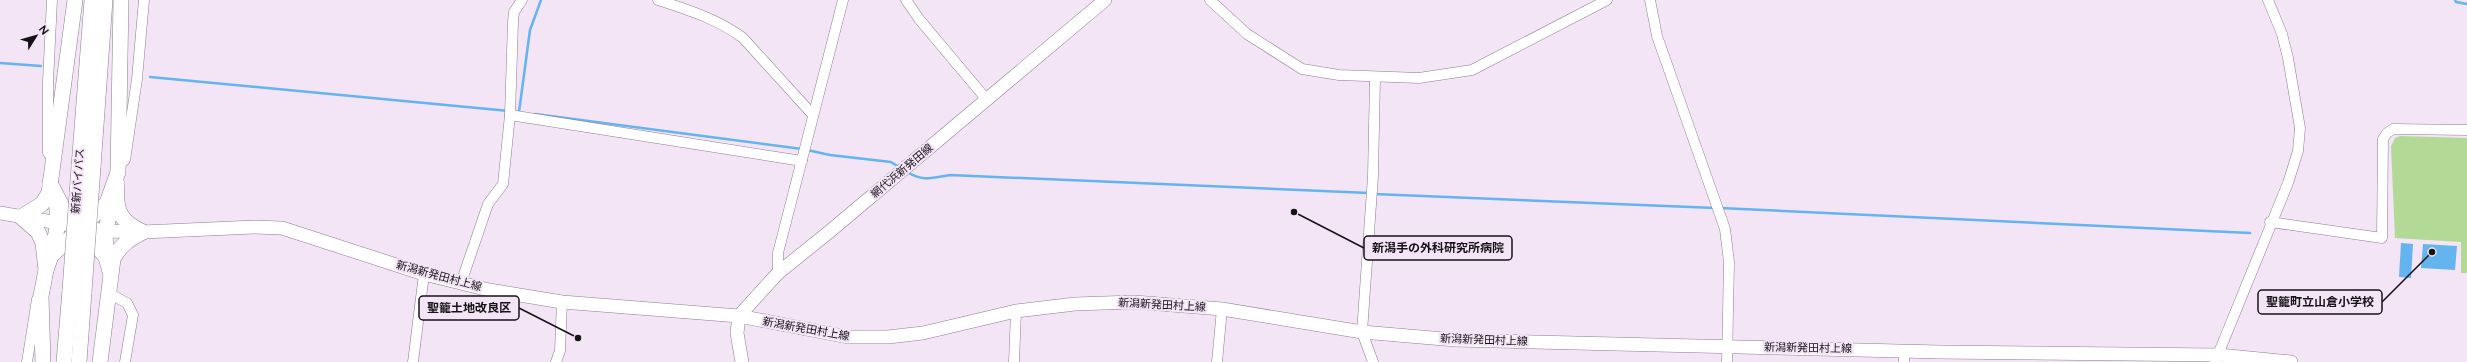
<svg xmlns="http://www.w3.org/2000/svg" width="2467" height="362" font-family="Raleway,'Noto Sans JP',sans-serif">
<style>
.green{fill:#b3d996}
.water{fill:#63b4ef}
.lines{fill:none;stroke-linecap:round;stroke-linejoin:round}
.stream{stroke:#63b4ef;stroke-width:2.5}
.minor-casing{stroke:#8c7f8f;stroke-width:11}
.major-casing{stroke:#8c7f8f;stroke-width:14}
.highway-casing{stroke:#8c7f8f;stroke-width:16}
.minor{stroke:#fff;stroke-width:10}
.major{stroke:#fff;stroke-width:13}
.highway{stroke:#fff;stroke-width:15}
.highway-bridge-casing{stroke:#8c7f8f;stroke-width:16;stroke-linecap:butt}
.highway-bridge{stroke:#fff;stroke-width:15}
.labels{text-anchor:middle;dominant-baseline:central;stroke-width:4;stroke-linejoin:round;paint-order:stroke}
.street-label{font-size:11px;fill:#171218;stroke:#f3e4f6}
.leader{fill:none;stroke:#171218;stroke-width:1.5}
.callout-dot{fill:#171218;stroke:#f3e4f6;stroke-width:1.5}
.callout{fill:#f3e4f6;stroke:#171218;stroke-width:1.5}
.callout-label{font-size:12px;text-anchor:middle;font-weight:bold;fill:#171218}
</style>
<rect width="100%" height="100%" fill="#f3e4f6"/>
<!-- green -->
<path class="green" d="M2400,136L2467,138V273H2461V242L2395,238L2391,146L2395,138Z"/>
<!-- water -->
<g class="water">
<path d="M2401,243L2413,244L2411,278L2399,277Z"/>
<path d="M2423,244L2457,246L2455,270L2421,268Z"/>
</g>
<g class="lines">
<!-- stream -->
<g class="stream">
<path d="M2455,0L2456,2L2467,4"/>
<path d="M0,63L41,66"/>
<path d="M150,77L509,111"/>
<path d="M519,112L530,30L541,0"/>
<path d="M535,114L802,149"/>
<path d="M807,150L830,155L891,162L899,167"/>
<path d="M907,172C924,182 931,178 950,175L1369,193"/>
<path d="M1374,194L1715,208"/>
<path d="M1720,208L2250,233"/>
</g>
<!-- minor casing -->
<g class="minor-casing">
<g id="minor">
<path d="M52,0L48,82V153L52,157"/>
<path d="M658,0C688,10 718,19 743,38L813,115"/>
<path d="M906,0L919,19L987,100"/>
<path d="M1210,0L1247,34L1302,69L1339,75L1419,78L1472,70L1607,0"/>
<path d="M1650,0L1657,36L1725,229L1729,262L1727,362"/>
<path d="M510,115L802,161"/>
<path d="M121,163L125,160L137,79L144,0"/>
<path d="M2270,222L2382,238L2383,139L2387,133L2393,129L2467,130"/>
<path d="M778,273V253L843,0"/>
<path d="M461,283L488,204L503,184L510,115L513,22L514,12L522,0"/>
<path d="M110,294L127,303L133,315L125,362"/>
<path d="M27,362L37,299"/>
<path d="M413,362L424,274"/>
<path d="M556,362L560,351L562,302"/>
<path d="M1014,362L1016,311"/>
<path d="M1217,362L1222,309"/>
<path d="M1373,362L1362,332L1373,176L1375,78"/>
<path d="M1904,362V350"/>
<path d="M2215,362L2288,183L2298,151L2300,128L2288,58L2282,34L2268,0"/>
</g>
</g>
<!-- major casing -->
<g class="major-casing">
<g id="major">
<path d="M0,213L105,231L143,232L254,227L282,228L424,274L489,290L562,302L739,316L848,337H888L923,333L1016,311L1075,304L1134,302L1222,309L1362,332L1456,340L1939,352L2219,355L2291,362"/>
<path d="M742,362L737,333L739,316L778,273L829,232L1105,0"/>
</g>
</g>
<!-- highway casing -->
<g class="highway-casing">
<g id="highway">
<path d="M79,167L92,0"/>
<path d="M93,167L105,0"/>
<path d="M50,183L62,206L106,257L110,272"/>
<path d="M117,184C115,210 119,221 143,232"/>
<path d="M51,256L58,224L56,197"/>
<path d="M106,257L105,231L115,197"/>
<path d="M46,270L51,256L107,203L118,172L121,0"/>
<path d="M43,362L41,296L46,270L43,243L38,232L21,217L42,204L49,193L75,0"/>
<path d="M64,362L70,290"/>
<path d="M79,362L84,292"/>
<path d="M100,362L113,259C120,245 130,239 143,232"/>
</g>
</g>
<!-- minor -->
<use href="#minor" class="minor"/>
<!-- major -->
<use href="#major" class="major"/>
<!-- highway -->
<use href="#highway" class="highway"/>
<!-- highway-bridge casing -->
<g class="highway-bridge-casing">
<g id="highway-bridge">
<path d="M70,290L79,167"/>
<path d="M84,292L93,167"/>
</g>
</g>
<!-- highway-bridge -->
<use href="#highway-bridge" class="highway-bridge"/>
</g>
<g class="labels">
<!-- street labels -->
<g class="street-label">
<text transform="translate(902 171) rotate(-40)">網代浜新発田線</text>
<text transform="translate(78 181) rotate(-86)">新新バイパス</text>
<text transform="translate(439 276) rotate(15)">新潟新発田村上線</text>
<text transform="translate(1162 305) rotate(3)">新潟新発田村上線</text>
<text transform="translate(806 329) rotate(10)">新潟新発田村上線</text>
<text transform="translate(1484 340) rotate(2)">新潟新発田村上線</text>
<text transform="translate(1808 348) rotate(1)">新潟新発田村上線</text>
</g>
</g>
<!-- callouts -->
<path class="leader" d="M1294 212L1364 248M2432 252L2382 302M578 338L519 308"/>
<g class="callout-dot">
<circle cx="1294" cy="212" r="4"/>
<circle cx="2432" cy="252" r="4"/>
<circle cx="578" cy="338" r="4"/>
</g>
<g class="callout">
<rect x="1364" y="236" width="148" height="24" rx="4"/>
<rect x="2258" y="290" width="124" height="24" rx="4"/>
<rect x="419" y="296" width="100" height="24" rx="4"/>
</g>
<g class="callout-label">
<text x="1438" y="252">新潟手の外科研究所病院</text>
<text x="2320" y="306">聖籠町立山倉小学校</text>
<text x="469" y="312">聖籠土地改良区</text>
</g>
<!-- north arrow -->
<g transform="translate(36 36) rotate(53)" stroke="#f3e4f6" stroke-width="3" paint-order="stroke">
<path d="M0-3L7 15L0 10L-7 15Z" fill="#171218"/>
<text y="-6" font-size="11" font-weight="bold" text-anchor="middle" fill="#171218">N</text>
</g>
</svg>
